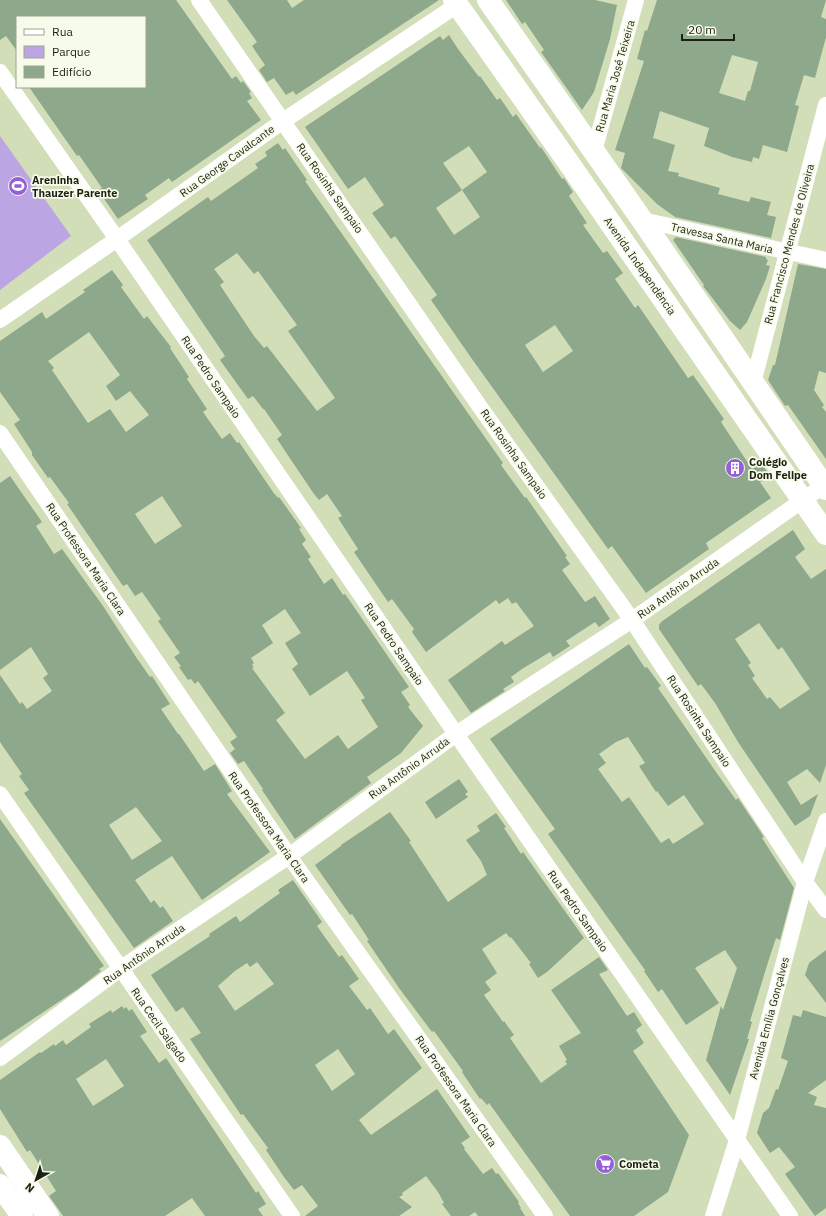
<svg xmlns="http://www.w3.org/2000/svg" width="826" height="1216" font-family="'IBM Plex Sans',sans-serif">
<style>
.green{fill:#bca5e3}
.building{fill:#8da88a;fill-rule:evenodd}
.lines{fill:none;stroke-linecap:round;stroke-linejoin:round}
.street{stroke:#fff;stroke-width:16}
.secondary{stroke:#fff;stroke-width:22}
.labels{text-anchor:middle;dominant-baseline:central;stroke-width:3.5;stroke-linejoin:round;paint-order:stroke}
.street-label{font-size:11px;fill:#1d2113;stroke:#f6fce9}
.poi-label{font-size:11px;font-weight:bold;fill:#1d2113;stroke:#f6fce9;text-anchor:start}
</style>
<rect width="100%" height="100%" fill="#d2deb8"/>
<!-- green -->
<path class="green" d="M0,136L71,236L0,290Z"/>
<!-- building -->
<g class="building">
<path d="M0,0H176L232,79L236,76L241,83L243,81L251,92L249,93L252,98L247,101L261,120L172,182L169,178L145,195L148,199L118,219L98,190L102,188L79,155L77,156L29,87H145V17H17V51L6,36L0,40Z"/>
<path d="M227,0H287L292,8L304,0H439L296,95L293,91L286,95L274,78L267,82L259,70L265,65L252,46L257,42Z"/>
<path d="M506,0H595L617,5L610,39L594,92L582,110L541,52L544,50L525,22L522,24Z"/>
<path d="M657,0H826L821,17L826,19V37L815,78L804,75L795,105L799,106L787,152L763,145L759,159L753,157L752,162L732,157L704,146L709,128L660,111L653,138L675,145L668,171L679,173L678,176L720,188L718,194L749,202L751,197L771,202L767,215L776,217L771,238L675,217L657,204L621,168L625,153L615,150L644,61L637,59L645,30L647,31ZM732,55L758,62L750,91H748L745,101L719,93Z"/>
<path d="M449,35L458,49L479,77L480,76L497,100L500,98L513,117L516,114L540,148L541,147L562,179L564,178L573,192L569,196L587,223L583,225L603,253L607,251L623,273L615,279L635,308L638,305L688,378L693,375L724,419L721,422L752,469L761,463L770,476L760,482L771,498L706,543L709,549L646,593L612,546L608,549L472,359L431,300L437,295L395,236L391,239L372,213L384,205L365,177L348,189L305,127L440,36L443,40ZM469,146L487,172L462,190L443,163ZM462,190L480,217L454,235L436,208ZM555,325L573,351L543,372L525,345Z"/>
<path d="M278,143L283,150L285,148L307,180L305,181L349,244L503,463L501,465L525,498L526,497L553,536L567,556L565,557L570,564L562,570L585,602L595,596L610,619L599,627L595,622L566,641L570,646L553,657L550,652L522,669L511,677L514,682L503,689L505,691L471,713L448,680L502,641L505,645L534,626L516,602L512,604L508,598L499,604L496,600L426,652L412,632L414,629L392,599L388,602L354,552L358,549L338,518L342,516L327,494L319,500L314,494L277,439L282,435L264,409H263L253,396L248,399L220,360L225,356L147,240L208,197L211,201L258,168L255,164L267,156L265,152ZM237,253L254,274L258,271L297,325L288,331L335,398L317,411L267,346L264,348L254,336L220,285L224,282L214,269Z"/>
<path d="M676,237L766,257V259L768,260L766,265L770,266L766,279L747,322L740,330L730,321L703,286L704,285L673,240Z"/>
<path d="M798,264L826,269V373L819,371L814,390L824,405L822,407L826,412V459L788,405L785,406L768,380L773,365H775Z"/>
<path d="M112,270L123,285L121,287L144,319L147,316L171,347L170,348L189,377L187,379L207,409L203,412L222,439L230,433L237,443L239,442L273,492L278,498L279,497L301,528L299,529L306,540L302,544L311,557L308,559L324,584L332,578L343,595L345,594L363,620L409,687L401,692L410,705L408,707L423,726L401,753L367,777L371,783L295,839L262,790L263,789L244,761L238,764L230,753L235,749L230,742L237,737L198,681L195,684L191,679L188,680L179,667L181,666L174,657L180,653L158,621L161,619L142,592L135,596L127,584L123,586L67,504L69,503L50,477L48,478L32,455V452L14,424L20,420L0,392V341L42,312L46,319L85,292L83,290ZM89,332L120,375L106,386L116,401L130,391L149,415L126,432L110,409L88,423L52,370L54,368L48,361ZM162,496L182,526L155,544L135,514ZM285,609L301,633L285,643L298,664L292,669L310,696L347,671L365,698L361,700L378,727L348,749L338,735L305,759L276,720L285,713L252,668L254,667L252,665L254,663L251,658L273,643L262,625Z"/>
<path d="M10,476L42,522L36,526L54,554L62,549L103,606L136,657L150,677L152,676L170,704L161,709L178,734H179L204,771L215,764L232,791L227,794L270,852L202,900L172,856L135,880L151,903L154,900L160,908L163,906L173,921L134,948L24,793L29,790L19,776L22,774L0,742V675L20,704L22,702L27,709L52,691L43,678L48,674L31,647L0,670V483ZM136,807L162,841L132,860L109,825Z"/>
<path d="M793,530L805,549L795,557L811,579L826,569V765L820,783L807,769L787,782L801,805L818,794L810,816L795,826L738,742L715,703L701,684L698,686L659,629V625L661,622ZM759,623L778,650L782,647L810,689L780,709L770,697L767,699L752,678L755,676L748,665L751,663L735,639Z"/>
<path d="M629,644L645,668L647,667L661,686L658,688L716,772L736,800L738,798L764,837L762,838L794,888L780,940L776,938L769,959L750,1021L752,1022L747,1039H749L730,1095L706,1060L721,1006L723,1010L737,968L725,950L695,968L719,1003L686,1025L662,989L658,992L644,971L645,970L548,834L555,829L490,739ZM628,737L645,763L639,766L656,792L657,791L668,806L684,795L704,824L673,844L669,838L661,843L629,797L622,802L598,769L606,763L599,754L616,742Z"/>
<path d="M459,779L468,792L465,794L468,797L436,819L425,802Z"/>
<path d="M390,812L411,841L409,842L448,902L487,875L481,861L466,840L480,831L477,826L496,813L506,827L504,828L521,854L523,852L584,938L547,972L538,978L529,964L531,963L511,937L510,938L506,933L482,949L497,973L485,982L491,990L484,995L503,1022L504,1021L514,1035L510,1038L541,1083L567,1064L565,1061L567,1060L559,1046L581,1033L551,990L599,957L608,970L599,974L627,1016L634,1012L642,1025L636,1030L644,1043L633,1051L689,1135L668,1192L634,1216H570L489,1103L487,1105L481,1098L480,1099L462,1072L463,1071L434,1031L432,1032L399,988L367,941L369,940L352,914L350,915L315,865L341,846V845Z"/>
<path d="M0,819L104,966L99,969L101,971L78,989L0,1041Z"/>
<path d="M293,880L322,922L317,926L339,957L342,955L359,979L349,986L367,1010L370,1008L388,1034L394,1029L422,1068L359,1120L371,1135L437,1089L470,1137L461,1143L465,1148L464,1149L483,1174L492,1168L496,1174L498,1173L519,1202L518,1203L521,1208H520L525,1216H478L475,1212L469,1216H451L442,1204L444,1203L438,1192L426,1176L402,1193L403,1195L399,1197L412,1207L399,1216H305L318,1206L302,1185L294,1190L284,1177L266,1150L268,1148L243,1114L241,1115L190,1039L201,1033L183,1007L176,1012L151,975L210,936L209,934L236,916L240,922L280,893L278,890ZM257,962L274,984L235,1011L218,986L235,971L247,963L250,967ZM338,1049L355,1074L332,1091L315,1065Z"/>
<path d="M826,950V1003L805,975L809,963Z"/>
<path d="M122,1006L124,1009L126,1007L129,1011L132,1009L147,1032L140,1036L159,1063L166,1058L256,1193L258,1191L266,1204L258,1209L263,1216H205L192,1198L165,1216H63L59,1210L49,1196L56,1191L30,1150L27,1152L0,1109V1080L40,1052L41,1053L54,1044L55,1046L63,1040L66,1045L91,1027L89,1024L111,1010L112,1013ZM106,1059L124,1086L93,1106L76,1079Z"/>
<path d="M803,1010L826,1017V1080L808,1093L817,1097L814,1105L826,1108V1208L815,1216L785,1174L795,1167L779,1147L770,1153L757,1133L763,1113L769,1108L776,1089L778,1090L788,1061L781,1058L793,1015L801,1017Z"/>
</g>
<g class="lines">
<!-- street -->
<g class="street">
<path d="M199,0L480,407L632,620L805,882L826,910"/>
<path d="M0,72L117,239L456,734L790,1216"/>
<path d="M594,151L636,0"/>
<path d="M642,220L826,260"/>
<path d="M0,320L117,239L283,121L457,5"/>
<path d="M753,383L826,105"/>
<path d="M0,433L289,856L545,1216"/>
<path d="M0,794L292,1216"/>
<path d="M0,1058L120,969L289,856L456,734L632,620L823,486"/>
<path d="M713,1216L737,1140L805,882L826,821"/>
</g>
<!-- secondary -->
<g class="secondary">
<path d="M454,0L573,169L826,534"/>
<path d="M488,0L642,220L826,489"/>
<path d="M0,1146L48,1216"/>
<path d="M0,1185L22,1216"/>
</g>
</g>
<!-- icons -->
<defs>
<g id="stadium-disc" transform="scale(1)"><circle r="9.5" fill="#945fd8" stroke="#f6fce9"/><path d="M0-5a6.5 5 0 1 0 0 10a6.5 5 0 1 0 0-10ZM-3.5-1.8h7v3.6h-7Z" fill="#fff"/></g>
<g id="building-disc" transform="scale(1)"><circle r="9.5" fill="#945fd8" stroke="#f6fce9"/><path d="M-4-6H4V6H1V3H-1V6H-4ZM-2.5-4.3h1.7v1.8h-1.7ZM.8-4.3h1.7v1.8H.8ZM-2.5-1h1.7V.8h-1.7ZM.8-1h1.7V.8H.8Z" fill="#fff"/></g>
<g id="supermarket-disc" transform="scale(1)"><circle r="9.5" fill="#945fd8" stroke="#f6fce9"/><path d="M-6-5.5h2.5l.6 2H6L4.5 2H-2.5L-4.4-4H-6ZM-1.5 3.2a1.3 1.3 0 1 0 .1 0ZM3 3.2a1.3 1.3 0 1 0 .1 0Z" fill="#fff"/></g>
</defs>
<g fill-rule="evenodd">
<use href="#stadium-disc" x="18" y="186"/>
<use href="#building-disc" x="735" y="468"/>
<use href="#supermarket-disc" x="605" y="1164"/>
</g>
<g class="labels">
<!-- street labels -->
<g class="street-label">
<text transform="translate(615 76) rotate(-74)">Rua Maria José Teixeira</text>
<text transform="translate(227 161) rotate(-36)">Rua George Cavalcante</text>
<text transform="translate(330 188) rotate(55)">Rua Rosinha Sampaio</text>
<text transform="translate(722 238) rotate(13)">Travessa Santa Maria</text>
<text transform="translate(789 244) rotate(-75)">Rua Francisco Mendes de Oliveira</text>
<text transform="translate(640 266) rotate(55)">Avenida Independência</text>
<text transform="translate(211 377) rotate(56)">Rua Pedro Sampaio</text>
<text transform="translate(514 454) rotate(55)">Rua Rosinha Sampaio</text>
<text transform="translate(86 559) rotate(56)">Rua Professora Maria Clara</text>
<text transform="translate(678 588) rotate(-35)">Rua Antônio Arruda</text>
<text transform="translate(394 644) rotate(56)">Rua Pedro Sampaio</text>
<text transform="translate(699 721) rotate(57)">Rua Rosinha Sampaio</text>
<text transform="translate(409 768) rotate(-36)">Rua Antônio Arruda</text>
<text transform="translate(269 827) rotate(55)">Rua Professora Maria Clara</text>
<text transform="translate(578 911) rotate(55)">Rua Pedro Sampaio</text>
<text transform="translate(144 954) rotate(-35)">Rua Antônio Arruda</text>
<text transform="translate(769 1018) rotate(-75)">Avenida Emília Gonçalves</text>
<text transform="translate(159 1025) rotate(55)">Rua Cecil Salgado</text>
<text transform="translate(456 1091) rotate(55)">Rua Professora Maria Clara</text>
</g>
<!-- poi labels -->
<g class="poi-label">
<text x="32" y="180">Areninha<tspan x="32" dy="13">Thauzer Parente</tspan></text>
<text x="749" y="462">Colégio<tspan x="749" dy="13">Dom Felipe</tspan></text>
<text x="619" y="1164">Cometa</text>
</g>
</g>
<!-- legend -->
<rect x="16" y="16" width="130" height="72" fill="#f6fce9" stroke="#9fa493"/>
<rect x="24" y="29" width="20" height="6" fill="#ffffff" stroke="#9fa493"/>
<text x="52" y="36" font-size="12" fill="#1d2113">Rua</text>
<rect x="24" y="46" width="20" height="12" fill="#bca5e3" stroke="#9fa493"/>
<text x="52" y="56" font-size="12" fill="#1d2113">Parque</text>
<rect x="24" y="66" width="20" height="12" fill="#8da88a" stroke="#9fa493"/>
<text x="52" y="76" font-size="12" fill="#1d2113">Edifício</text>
<!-- north arrow -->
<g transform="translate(36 1180) rotate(219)" stroke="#f6fce9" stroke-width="3" paint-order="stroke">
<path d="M0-3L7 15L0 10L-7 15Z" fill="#1d2113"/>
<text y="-6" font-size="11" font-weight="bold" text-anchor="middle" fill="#1d2113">N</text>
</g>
<!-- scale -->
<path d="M682 34v6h52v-6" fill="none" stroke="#1d2113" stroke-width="2"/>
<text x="688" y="34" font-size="12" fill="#1d2113" stroke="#f6fce9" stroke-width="3" paint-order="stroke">20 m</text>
</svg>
